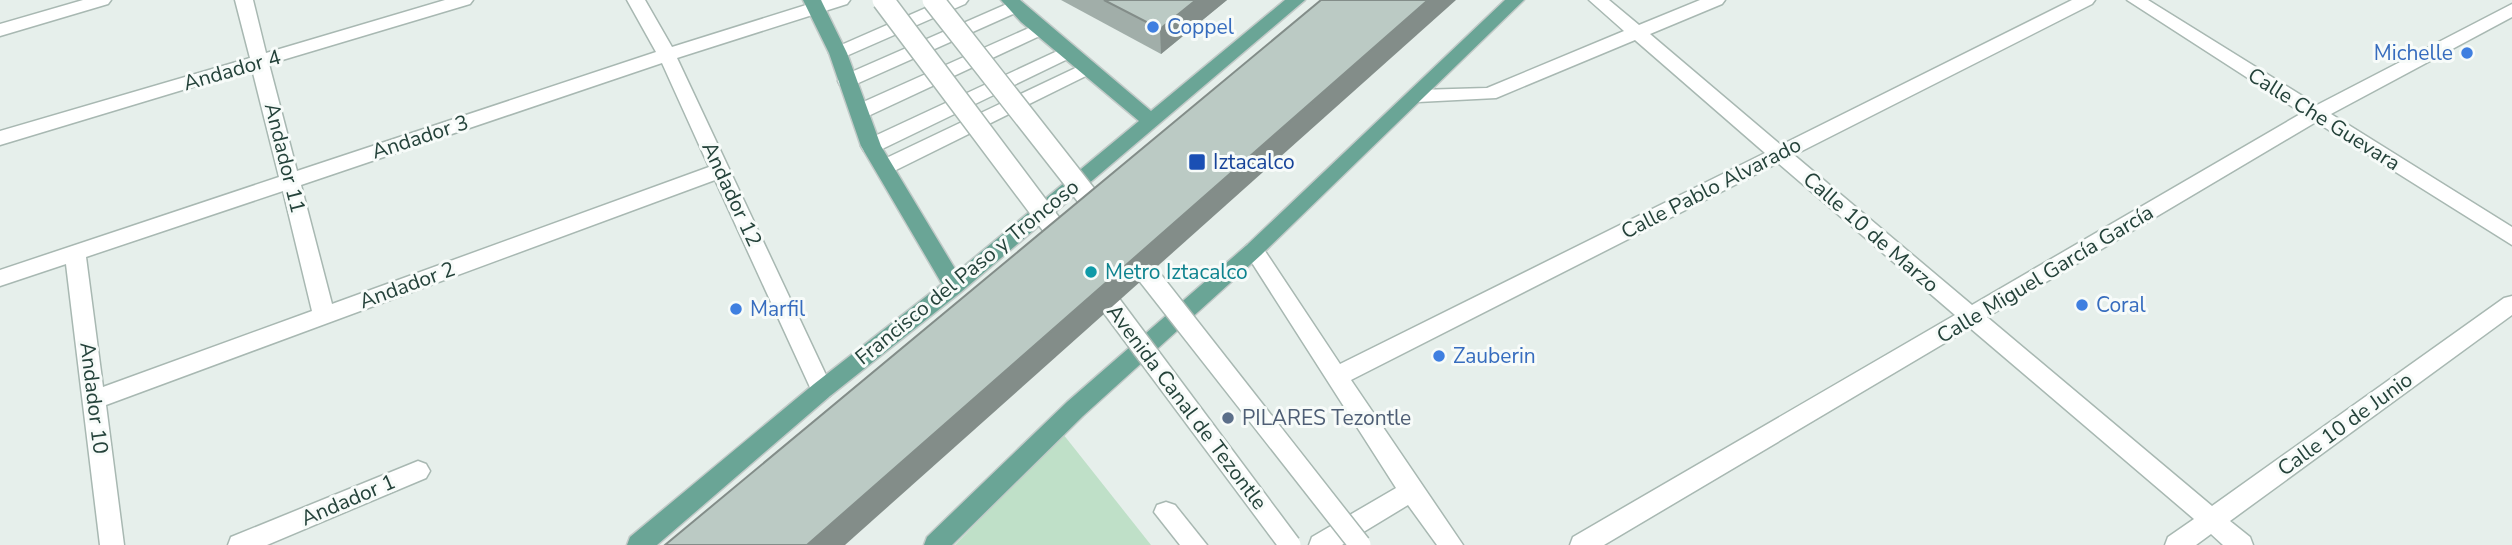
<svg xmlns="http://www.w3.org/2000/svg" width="2512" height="545" font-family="'Nunito Sans',sans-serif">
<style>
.green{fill:#bfe0c8}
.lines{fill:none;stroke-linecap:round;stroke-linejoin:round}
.minor-casing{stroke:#a8b8b2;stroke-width:3}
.major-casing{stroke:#c2cac8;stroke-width:3}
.minor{fill:#fff;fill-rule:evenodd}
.major{fill:#6aa596;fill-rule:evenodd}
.minor-bridge-casing{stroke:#a8b8b2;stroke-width:24;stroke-linecap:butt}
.minor-bridge{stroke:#fff;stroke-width:21}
.wall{fill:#a1aea9}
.shaded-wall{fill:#838d89}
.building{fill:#bbcac4;stroke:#838d89;stroke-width:2}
.shop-dot{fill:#3f7fe0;stroke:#f7fbf9;stroke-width:2.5}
.transit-dot{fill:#1a4fb4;stroke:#f7fbf9;stroke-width:2.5}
.culture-dot{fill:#0f9aa8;stroke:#f7fbf9;stroke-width:2.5}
.service-dot{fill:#5c6f8a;stroke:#f7fbf9;stroke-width:2.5}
.labels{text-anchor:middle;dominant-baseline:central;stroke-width:6;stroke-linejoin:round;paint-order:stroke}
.shop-label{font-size:21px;fill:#366cbe;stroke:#f7fbf9;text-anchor:start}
.street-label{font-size:21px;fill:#24423a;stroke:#f7fbf9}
.transit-label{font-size:21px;fill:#164399;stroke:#f7fbf9;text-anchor:start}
.culture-label{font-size:21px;fill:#0d838f;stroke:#f7fbf9;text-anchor:start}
.service-label{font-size:21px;fill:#4e5e75;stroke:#f7fbf9;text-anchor:start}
</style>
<rect width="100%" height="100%" fill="#e6efeb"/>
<!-- green -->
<path class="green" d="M1063,434L1151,545H955Z"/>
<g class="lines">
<!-- minor casing -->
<g class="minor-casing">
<g id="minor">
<path d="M83,0H111L108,4L0,36V24Z"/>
<path d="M235,0H253L266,53L445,0H473L470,4L269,64L297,171L656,52L627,0H645L672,47L822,0H850L847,4L677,58L833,390L830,396L822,399L814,396L715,180L106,405L124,545H100L66,264L0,286V270L279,177L252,69L0,145V131L250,58ZM662,63L709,167L332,304L301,185ZM283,191L312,311L103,387L86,257Z"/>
<path d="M944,0H968L965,4L844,57L838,59L829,53L832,49Z"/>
<path d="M1016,0L1022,2L1025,6L1022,10L854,85H840L838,81L840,77Z"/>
<path d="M1589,0H1609L1639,25L1700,0H1725L1722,4L1650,34L1781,145L2072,0H2095L2092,4L1794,155L1972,305L2302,113L2127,0H2148L2317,105L2512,4V17L2331,114L2512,227V245L2316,122L1987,317L2212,506L2504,298L2512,296V315L2230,521L2250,537L2253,545H2223L2211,534L2196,545H2165L2168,537L2194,519L1970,328L1604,545H1570L1573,537L1955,315L1778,163L1351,380L1463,545H1437L1408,505L1342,545H1309L1312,537L1396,488L1247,255L1244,250L1247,245L1254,242L1261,245L1340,364L1765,153L1635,40L1496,98L1418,102L1411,100L1409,96L1411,92L1418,90L1487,88L1624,31Z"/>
<path d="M1040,23L1046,25L1049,29L1046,33L866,117H852L850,112L852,107Z"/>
<path d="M1068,46L1074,48L1077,52L1074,56L878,151H864L861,146L864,141Z"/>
<path d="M1088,62L1097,68L1094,72L892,172H878L875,167L878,162Z"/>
<path d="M418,461L426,464L430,471L426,478L267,545H228L231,537Z"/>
<path d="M1166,502L1175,505L1207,545H1180L1154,512L1157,505Z"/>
</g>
</g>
<!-- major casing -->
<g class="major-casing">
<g id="major">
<path d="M803,0H821L847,53L881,146L957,272L1139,121L1021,22L1001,0H1020L1151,111L1285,0H1305L961,292L830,396L657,545H627L630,537L814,384L942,284L861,146L829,53Z"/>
<path d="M1505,0H1524L1261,255L1083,416L952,545H924L927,537L1067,402L1247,245Z"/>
</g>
</g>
<!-- minor -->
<use href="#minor" class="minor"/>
<!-- major -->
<use href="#major" class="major"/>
<!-- minor-bridge casing -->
<g class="minor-bridge-casing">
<g id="minor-bridge">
<path d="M883,0L1069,248"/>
<path d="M933,0L1104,218"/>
<path d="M1130,252L1360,545"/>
<path d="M1096,285L1290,545"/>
</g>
</g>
<!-- minor-bridge -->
<use href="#minor-bridge" class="minor-bridge"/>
</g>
<!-- wall -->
<path class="wall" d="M1061,0H1227L1161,54Z"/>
<!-- shaded-wall -->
<g class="shaded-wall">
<path d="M1196,0H1227L1161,54L1160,29Z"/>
<path d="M1428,0H1456L845,545H807Z"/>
</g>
<!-- building -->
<g class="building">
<path d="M1104,0H1196L1160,29Z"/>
<path d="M1321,0H1428L807,545H665Z"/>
</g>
<!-- markers -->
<g class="shop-dot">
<circle cx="1153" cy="27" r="7"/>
<circle cx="2467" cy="53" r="7"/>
<circle cx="2082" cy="305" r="7"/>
<circle cx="736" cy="309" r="7"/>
<circle cx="1439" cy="356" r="7"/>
</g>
<rect class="transit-dot" x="1188" y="153" width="18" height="18" rx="3.5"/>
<circle class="culture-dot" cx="1091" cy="272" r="7"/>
<circle class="service-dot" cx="1228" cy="418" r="7"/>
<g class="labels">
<!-- shop labels -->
<g class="shop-label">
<text x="1167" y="27">Coppel</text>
<text x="2453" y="53" text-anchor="end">Michelle</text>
<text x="2096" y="305">Coral</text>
<text x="750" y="309">Marfil</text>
<text x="1453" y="356">Zauberin</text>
</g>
<!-- street labels -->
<g class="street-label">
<text transform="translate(232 70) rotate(-16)">Andador 4</text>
<text transform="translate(2324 119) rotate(32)">Calle Che Guevara</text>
<text transform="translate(420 137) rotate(-18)">Andador 3</text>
<text transform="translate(285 158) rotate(76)">Andador 11</text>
<text transform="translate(1711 188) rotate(-27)">Calle Pablo Alvarado</text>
<text transform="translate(732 194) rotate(65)">Andador 12</text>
<text transform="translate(1871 232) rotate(41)">Calle 10 de Marzo</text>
<text transform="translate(967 272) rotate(-39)">Francisco del Paso y Troncoso</text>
<text transform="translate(2045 274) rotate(-31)">Calle Miguel García García</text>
<text transform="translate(407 285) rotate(-20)">Andador 2</text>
<text transform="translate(94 398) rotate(83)">Andador 10</text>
<text transform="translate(1187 407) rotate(53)">Avenida Canal de Tezontle</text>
<text transform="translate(2345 424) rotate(-36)">Calle 10 de Junio</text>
<text transform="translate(348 500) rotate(-23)">Andador 1</text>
</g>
<!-- transit labels -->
<g class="transit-label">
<text x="1213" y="162">Iztacalco</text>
</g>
<!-- culture labels -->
<g class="culture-label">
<text x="1105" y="272">Metro Iztacalco</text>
</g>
<!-- service labels -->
<g class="service-label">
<text x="1242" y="418">PILARES Tezontle</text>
</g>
</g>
</svg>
